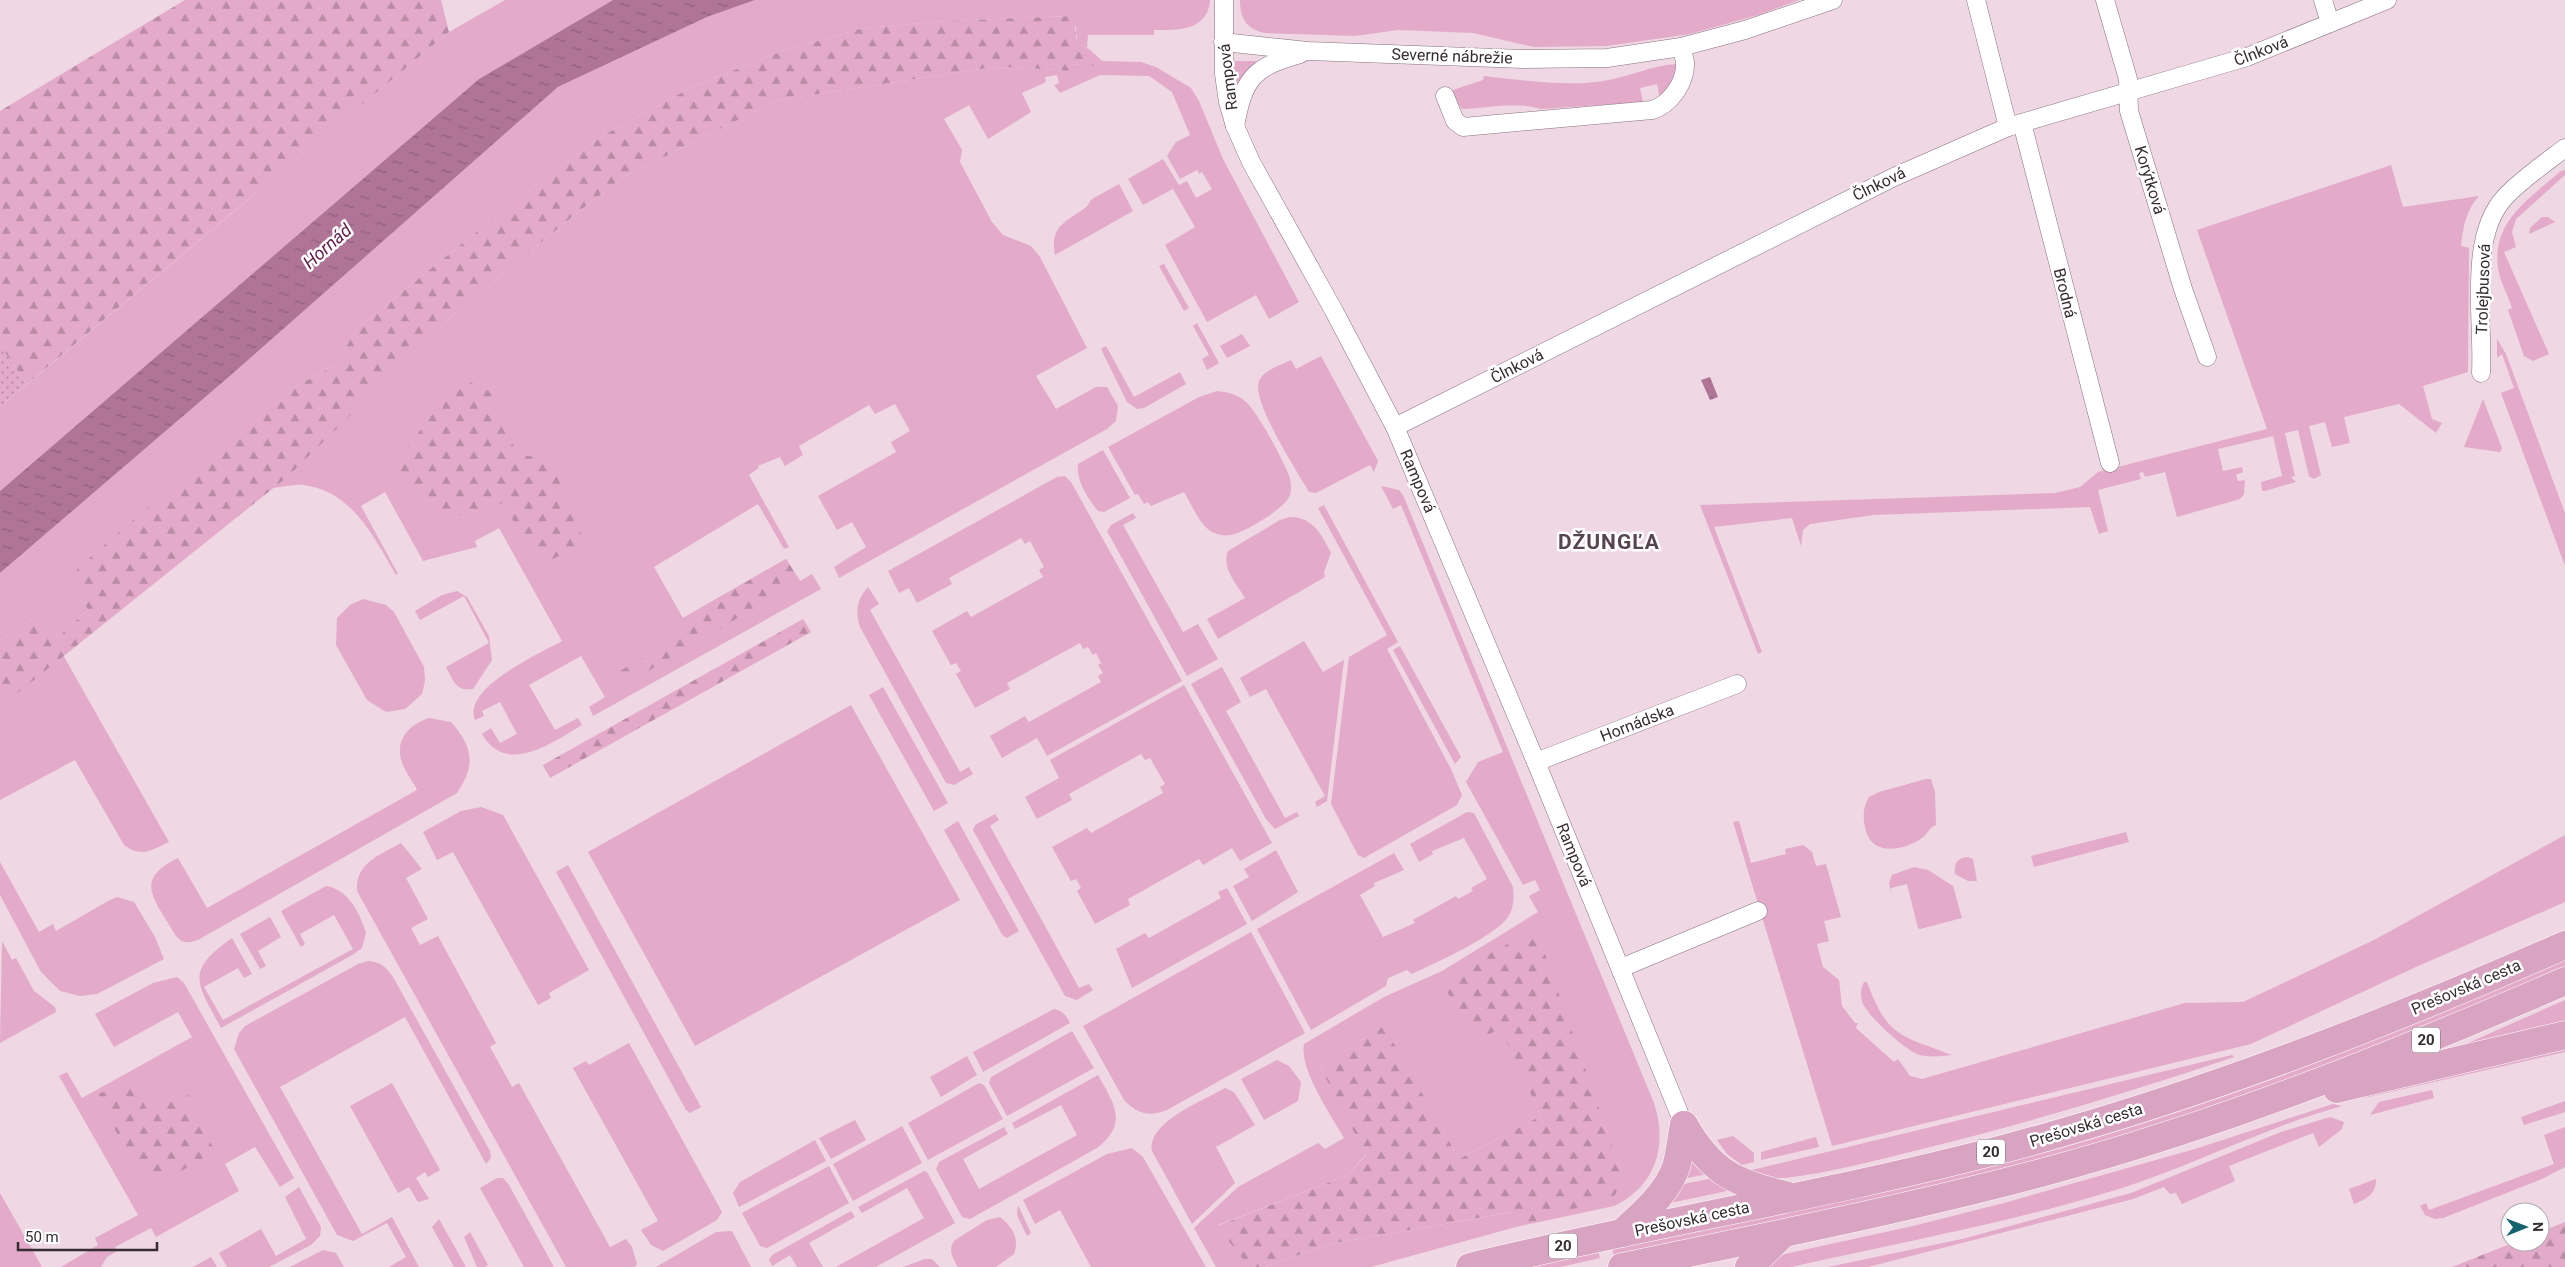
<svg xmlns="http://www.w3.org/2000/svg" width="2565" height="1267" font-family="Roboto,sans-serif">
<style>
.grass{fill:#e3aaca}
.forest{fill:url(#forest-firs)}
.garden{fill:url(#garden-dots)}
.water{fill:url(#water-ripples)}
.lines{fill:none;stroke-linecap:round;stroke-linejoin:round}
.minor-casing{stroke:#86717d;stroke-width:19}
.trunk-casing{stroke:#fff;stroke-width:29}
.minor{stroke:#fff;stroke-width:18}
.trunk{stroke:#d8a4c2;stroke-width:28}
.labels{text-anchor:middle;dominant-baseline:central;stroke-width:5;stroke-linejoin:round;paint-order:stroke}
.shield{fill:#fff;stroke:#736d70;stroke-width:1}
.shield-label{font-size:15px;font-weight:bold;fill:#372e33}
.street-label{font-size:16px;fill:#372e33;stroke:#fff}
.water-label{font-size:18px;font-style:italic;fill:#621a49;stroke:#fff}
.district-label{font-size:21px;font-weight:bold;letter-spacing:1px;fill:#57444f;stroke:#fff}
</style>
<defs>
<pattern id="forest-firs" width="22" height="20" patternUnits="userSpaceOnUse" patternTransform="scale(1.25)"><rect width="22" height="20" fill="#e3aaca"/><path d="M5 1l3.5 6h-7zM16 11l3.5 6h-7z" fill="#b98ba5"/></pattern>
<pattern id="garden-dots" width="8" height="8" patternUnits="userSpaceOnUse" patternTransform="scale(1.25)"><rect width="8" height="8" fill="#e3aaca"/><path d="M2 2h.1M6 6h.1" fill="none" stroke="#b98ba5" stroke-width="1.8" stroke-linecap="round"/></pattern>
<pattern id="water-ripples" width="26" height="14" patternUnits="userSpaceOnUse" patternTransform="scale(1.25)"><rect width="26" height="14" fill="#af7496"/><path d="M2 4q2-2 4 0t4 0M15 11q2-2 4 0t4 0" fill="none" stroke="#8f607b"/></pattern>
</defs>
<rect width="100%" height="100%" fill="#efd7e3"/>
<!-- grass -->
<g class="grass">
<path d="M505,0H613L479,79L0,491V407L449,32Z"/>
<path d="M755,0H1210C1208,31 1178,30 1154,30V35H1088L1087,48L1077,44L1076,27L1069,16L947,21L863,28L782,51L694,86L604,135L526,192L356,329L337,364L272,399L76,589L88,610L58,637L35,617L0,640V573L231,375L558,87L707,17Z"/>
<path d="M1240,0H1799L1758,15L1690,34L1607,46L1534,47L1473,33L1398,30L1355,36L1265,33C1246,29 1240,18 1240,0Z"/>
<path d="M1102,61L1141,62L1156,67L1191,88L1199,101L1223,159L1299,302L1269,319L1256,295L1207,322L1165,245L1195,227L1173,189L1143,205L1128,179L1163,159L1179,185L1187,181L1196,198L1212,189L1202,172L1199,174L1197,170L1180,179L1167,156L1176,142L1190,135L1172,92L1149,76L1100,75L1060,93L1054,85L1059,83L1057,75L1045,77L1046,82L1022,93L1031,112L988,139L969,105L944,119L962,150L960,162L992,222L1003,235L1031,246L1040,257L1087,348L1036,376L1056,409L1096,387H1107L1118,406L1116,421L1107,429L839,578L834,567L866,547L852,522L837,530L818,496L896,452L891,442L910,431L895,404L875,414L869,405L799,446L803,455L785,466L780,457L758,466L759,468L749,475L789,547L784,549L758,504L654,567L683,618L786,559L800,581L812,574L821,589L593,716L589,707L605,697L581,656L529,685L555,730L578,718L582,725C552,743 506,776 482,734L491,728L500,743L517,734L500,702L482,711L484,716L475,720C462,688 539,654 562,641L499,528L475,541L477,547L423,561L385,492L361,506L398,574L396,575C374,537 353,492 304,485C294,484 283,487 273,488L452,316L578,212L624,177L778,100L987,68L1014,67L1070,71V64L1107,66Z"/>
<path d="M1234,61H1256L1235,90Z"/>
<path d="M1678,64L1670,85L1660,98L1657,84L1640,88L1643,102L1542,109C1515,101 1489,108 1462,109L1450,91L1483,80L1484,76C1519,80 1569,87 1603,81C1629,77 1652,65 1678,64Z"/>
<path d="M2391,165L2403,207L2479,196C2466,210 2463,227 2461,246L2469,248L2468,372L2423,386L2432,419L2442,423L2436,433L2399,404L2344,417L2350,443L2332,447L2325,422L2309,426L2321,475L2314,479L2309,476L2298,430L2285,433L2295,476L2291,477L2296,482L2265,491H2262L2261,482L2282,476L2273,436L2218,449L2223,471L2242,467L2243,472L2236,475L2238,481L2245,480L2244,494L2240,499L2177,517L2165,472L2145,477L2143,472L2139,473L2141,479L2098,490L2108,531L2099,534L2090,507L1874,515L1810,524L1803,530L1801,546L1792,518L1714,527L1762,652L1758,654L1700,505L2055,493L2080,487L2098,472L2267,429L2197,230Z"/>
<path d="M2565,170V175L2516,219L2512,232L2516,247L2504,252L2549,354L2533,361L2524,356L2508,310L2512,308C2508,295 2499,280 2498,267C2492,221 2530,198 2561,171Z"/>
<path d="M1119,184L1133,211L1055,255C1050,225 1065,223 1085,208C1089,205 1089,202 1092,199C1101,194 1110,189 1119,184Z"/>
<path d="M2542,217H2548L2555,222L2529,234L2530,228Z"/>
<path d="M1164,264L1189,308L1184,311L1159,266Z"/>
<path d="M1197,323L1219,363L1207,370L1202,359L1209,355L1193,326Z"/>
<path d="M1242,334L1250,346L1227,358L1220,346Z"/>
<path d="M2497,339L2506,354L2565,513V566L2501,393L2514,388L2502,354L2497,358Z"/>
<path d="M1106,346L1134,397L1180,372L1186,384L1144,408L1137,409L1127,402L1101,349Z"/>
<path d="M1321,356L1378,461L1374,472L1370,465L1316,493L1309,492C1297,471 1251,401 1259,381C1264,370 1281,365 1291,360L1296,369Z"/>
<path d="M1217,391C1227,392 1237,394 1245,401C1258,412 1281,457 1288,473C1291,479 1292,489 1290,495C1286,508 1244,533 1231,535C1225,536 1218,535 1212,532C1199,524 1192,505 1184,492L1151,506L1148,502L1144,504L1138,494L1135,495L1108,447L1199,397Z"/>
<path d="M2483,399L2502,448L2500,452L2464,447Z"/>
<path d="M1103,450L1130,498L1104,512L1098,511C1088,499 1076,481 1078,464Z"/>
<path d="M1065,476L1071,482L1182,681L1047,756L1037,738L1002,758L990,736L1025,716L1029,722L1101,682L1098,676L1103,673L1098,665L1101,663L1096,653L1093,655L1088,647L1083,649L1080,643L1007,683L1010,689L975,708L956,674L961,671L956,663L951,665L932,631L967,611L971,617L1043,577L1039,570L1044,567L1030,541L1025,544L1021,538L949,578L952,584L917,603L909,588L899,593L888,571L1057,477Z"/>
<path d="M1381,486L1399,490L1403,495L1654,1103C1668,1145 1656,1186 1614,1206L1516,1227L1371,1267H1265L1330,1244L1513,1212L1516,1227L1622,1173L1535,929L1500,1027L1541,1116L1459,1159L1383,1027L1320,1067L1366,1154L1348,1175L1218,1225L1249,1267H1216L1194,1228L1238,1187L1318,1143L1325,1149L1344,1138C1331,1115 1299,1069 1304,1044L1384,997L1442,971L1538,912L1529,896L1540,890L1535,880L1523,885L1466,782L1478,762L1503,752L1401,505L1393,509Z"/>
<path d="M1324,505L1398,642L1387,649L1451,769L1462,795L1457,805L1364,858L1358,855L1331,804L1349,657L1387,635L1318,508Z"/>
<path d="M1133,513L1136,518L1123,525L1183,632L1198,624L1218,659L1187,676L1107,531L1111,525Z"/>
<path d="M1290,517C1313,517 1322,535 1331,553L1324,572L1325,577L1218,639L1207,619L1245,598C1237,584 1221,568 1228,551L1280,520Z"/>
<path d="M868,587L879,604L870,610L960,772L969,767L973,774L954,785L946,783L860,627C855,611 857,599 868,587Z"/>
<path d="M457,591L467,597L489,636L492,660L473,689C456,692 453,680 446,667L489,643L464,596L420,620L415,611L442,595Z"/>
<path d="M363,599L386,605L394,612L424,667L425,681L422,694L405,709L386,712L367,700L336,645L337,618L350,605Z"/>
<path d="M1304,641L1323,672L1344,660L1327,801L1317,807L1315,802L1325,796L1266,689L1250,697L1240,678Z"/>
<path d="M1400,646L1461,757L1455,764L1393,650Z"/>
<path d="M63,655L169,842C152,850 141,858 124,845L75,760L0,800V707Z"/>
<path d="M1222,667L1241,702L1226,711L1285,818L1297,812L1299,816L1275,829L1266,819L1191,684Z"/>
<path d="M1184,685L1272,843L1240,861L1232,848L1203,865L1199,859L1128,899L1130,905L1095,924L1077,891L1081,888L1076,879L1071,881L1052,847L1087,828L1091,833L1163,793L1160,787L1165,784L1150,758L1145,760L1141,754L1069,794L1072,800L1037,819L1025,797L1059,778L1050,760Z"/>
<path d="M883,687L948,803L934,811L869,695Z"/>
<path d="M851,705L960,900L695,1046L588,852Z"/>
<path d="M429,718L451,722C473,747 476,765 457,793L198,940C191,942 184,944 179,939C174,935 170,925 166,920C147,890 142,876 178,858L207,908L417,790C413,781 405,772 402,762C394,740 410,724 429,718Z"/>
<path d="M1926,779H1931L1935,792L1936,825C1928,828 1928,834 1922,838C1905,850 1873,857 1866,831C1863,820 1862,808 1869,797L1879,792Z"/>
<path d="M481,807L503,815L589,970L549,993L551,998L538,1005L453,852L437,860L423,832L461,811Z"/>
<path d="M1467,812L1474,813L1513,887C1514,898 1514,908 1508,917C1494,937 1435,963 1412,974L1407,970L1388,978L1386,986L1311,1030L1257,929L1394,853L1404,870L1374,883L1375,886L1360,895L1383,937L1415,923L1413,920L1456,896L1458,899L1473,891L1471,888L1487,879L1464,838L1432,851L1433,854L1419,862L1410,844Z"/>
<path d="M995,814L999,820L990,826L1079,988L1089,984L1093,990L1077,1000L1065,996L973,830L975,825Z"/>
<path d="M958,821L1019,931L1007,938L1003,936L944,830Z"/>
<path d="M1739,821L1751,863L1786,854L1785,849L1803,845L1812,852L1816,866L1826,864L1841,917L1824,921L1829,941L1817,944L1823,967L1839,980L1842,1006L1855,1023H1858L1856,1028L1894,1062L1898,1059L1910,1076L1922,1079L2185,1003L2243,1002L2374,940L2565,835V902L2416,967L2251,1044L1832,1146L1733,822Z"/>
<path d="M2126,832L2129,842L2034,867L2031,856Z"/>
<path d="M401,843L422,869L406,878L428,919L411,928L420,945L438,936L496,1043L490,1047L512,1087L519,1083L610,1247L626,1239L632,1247L637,1264L635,1267H566L357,891C355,863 380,855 401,843Z"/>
<path d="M1276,850L1298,892L1252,921L1233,886L1249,877L1244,869Z"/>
<path d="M1968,857L1973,859L1977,881H1968L1955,874C1954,863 1957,858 1968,857Z"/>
<path d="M0,862L39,932L53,924L56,931L108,901L117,897L134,902L155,937L164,959L97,994L80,996L60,991L41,972L0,895Z"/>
<path d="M568,865L701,1107L690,1113L686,1110L556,872Z"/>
<path d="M1914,867L1928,870L1953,886L1962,918L1920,929L1918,928L1907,884L1891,888V892L1889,883L1892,875Z"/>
<path d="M326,886C348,889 360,913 366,933L362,948L354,954L221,1028C197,983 184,972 232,938L252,974L244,978L238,968L204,987L223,1020L353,949L334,915L300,934L305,944L301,947L281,911Z"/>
<path d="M1227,888L1247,924L1132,988L1116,949L1145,933L1149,938L1221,898L1218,892Z"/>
<path d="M270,917L281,937L258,951L266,966L260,969L240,934Z"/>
<path d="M1251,932L1305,1033L1167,1110C1149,1117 1137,1114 1124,1100L1083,1026Z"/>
<path d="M2,941L12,960L16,958L34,991L55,1007L56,1012L0,1043Z"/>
<path d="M2565,958V967C2393,1042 2220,1109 2039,1160C1900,1200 1756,1226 1614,1256L1612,1248L1808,1207Z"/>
<path d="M368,961C381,962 386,967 393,977L490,1151L491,1158L486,1164L405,1017L280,1087L362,1234L392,1217L419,1267H389L406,1257L387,1223L353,1241L337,1235L234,1049L239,1033L245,1026L358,964Z"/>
<path d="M177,977L184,983L294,1178L280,1187L255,1147L225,1164L239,1191L156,1237L151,1228L115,1247L117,1251L107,1257L101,1267H61L98,1245L95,1238L138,1215L59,1076L67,1072L82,1098L192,1037L178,1012L114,1047L95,1014L153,983Z"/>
<path d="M1864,982H1867C1888,1038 1900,1035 1952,1055C1941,1056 1928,1058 1917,1054C1903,1048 1866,1015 1862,1001C1860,994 1861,988 1864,982Z"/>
<path d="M2565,1000V1023L2412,1058L2468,1043Z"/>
<path d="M1054,1009C1063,1011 1066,1015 1070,1023L983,1072L973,1052Z"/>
<path d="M1072,1031L1094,1068L1007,1116L989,1083L991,1077Z"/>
<path d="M629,1043L722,1212L717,1220L663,1251L651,1245L641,1230L658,1221L573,1068L586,1061L589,1065Z"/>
<path d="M2565,1048V1052L2364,1098L2366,1096Z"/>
<path d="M2232,1055L2234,1057C2131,1092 2028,1123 1922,1149C1877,1160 1830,1173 1784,1178H1774L1743,1172Z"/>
<path d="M967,1056L977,1075L941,1097L930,1077Z"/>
<path d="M1277,1060L1289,1066L1301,1082L1298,1101L1264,1120L1241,1079Z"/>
<path d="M1098,1075C1114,1104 1129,1123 1097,1148L970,1219L962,1217L936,1169L939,1162L1004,1127L1008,1134L963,1159L979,1189L1077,1135L1061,1105L1015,1129L1012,1123Z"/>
<path d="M392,1083L440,1170L428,1177L425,1172L416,1178L429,1199L418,1202L409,1187L398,1193L350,1106Z"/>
<path d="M979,1083L984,1085L1003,1119L928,1160L908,1123Z"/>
<path d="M1225,1088L1234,1092L1255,1125L1216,1147L1235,1183L1192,1224L1152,1151C1147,1122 1203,1101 1225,1088Z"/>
<path d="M2432,1090L2434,1098L2370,1115L2379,1102Z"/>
<path d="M2565,1101V1112L2524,1125L2521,1117Z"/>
<path d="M2333,1104L2342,1106C2266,1127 2197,1164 2122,1188C2014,1222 1901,1242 1791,1267H1757L1776,1256L1913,1226L2004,1203L2195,1149Z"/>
<path d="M2330,1117L2344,1122L2342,1129L2319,1147L2313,1133L2229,1166L2235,1181L2182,1204L2176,1193L2170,1194L2164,1187L2133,1199L1868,1267H1828L1962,1239L2131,1193L2281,1132Z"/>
<path d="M855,1120L866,1140L831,1159L819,1138Z"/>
<path d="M902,1126L922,1163L853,1201L833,1164Z"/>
<path d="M2565,1127V1167L2542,1179L2443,1218L2435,1219L2425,1215L2420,1206L2426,1203L2429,1210L2554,1164L2544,1135Z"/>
<path d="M1733,1136L1754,1153V1162L1742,1165L1727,1154L1717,1140Z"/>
<path d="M1816,1137L1819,1147L1761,1160V1152Z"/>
<path d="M815,1140L826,1161L739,1207L733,1193L740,1182Z"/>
<path d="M1132,1148L1143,1157L1206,1267H1091L1060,1210L1035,1224L1023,1200L1107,1154Z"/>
<path d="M1689,1153L1708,1174L1682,1179Z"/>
<path d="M829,1166L849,1203L767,1248L760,1246L742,1213Z"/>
<path d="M924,1171L927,1172L955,1223L876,1267H836L924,1218L907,1188L862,1213L858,1207Z"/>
<path d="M497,1178H503L509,1185L554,1267H524L480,1188Z"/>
<path d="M1713,1178L1727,1191L1670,1203L1679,1185Z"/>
<path d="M2376,1179C2376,1194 2367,1199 2354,1204L2349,1189Z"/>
<path d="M299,1187L321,1227L320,1236L311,1245L269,1267H227L219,1253L261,1229L276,1256L306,1239L285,1197Z"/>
<path d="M0,1193L42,1267H0Z"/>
<path d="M1018,1205L1031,1233L1027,1236L1017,1215Z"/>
<path d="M851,1211L855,1217L809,1243L823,1267H797L790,1255L772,1266L769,1260L772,1255Z"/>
<path d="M1000,1217C1012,1226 1020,1239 1014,1254L996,1267H958C953,1258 947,1250 955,1240L987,1220Z"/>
<path d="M439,1219L466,1267H454L432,1227Z"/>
<path d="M732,1231L751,1267H656L716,1232Z"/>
<path d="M470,1232L488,1265L485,1267H477L464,1237Z"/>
<path d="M323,1250L336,1253L344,1267H290Z"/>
<path d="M1598,1251L1600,1258L1560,1267H1525Z"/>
<path d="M211,1257L217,1267H193Z"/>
<path d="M925,1259H932L940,1267H903Z"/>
</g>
<!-- forest -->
<g class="forest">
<path d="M185,0H441L449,32L27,384L0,346V111Z"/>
<path d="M1069,16L1074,18L1077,44L1089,49L1109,67L1070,64V71L1014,67L987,68L778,100L624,177L578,212L452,316L286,478L0,707V640L35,617L58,637L88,610L76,589L77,569L272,399L337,364L356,329L526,192L604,135L694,86L782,51L863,28L947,21Z"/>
<path d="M461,378L491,392L517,455L551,458L586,545L538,565L503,503L442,520L390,469Z"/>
<path d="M786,559L800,581L621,687L615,674L690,630L683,618Z"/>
<path d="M803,619L811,632L550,778L543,765Z"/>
<path d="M1536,929L1622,1173L1621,1186L1614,1196L1516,1227L1512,1212L1330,1244L1265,1267H1249L1217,1226L1348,1175L1366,1155L1320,1067L1384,1026L1459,1159L1541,1116L1500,1028L1481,1039L1439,981Z"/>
<path d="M136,1087L148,1112L188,1095L215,1152L172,1176L135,1172L98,1093Z"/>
<path d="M2565,1222V1267H2452L2515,1242H2540V1232Z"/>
</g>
<!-- garden -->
<path class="garden" d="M0,346L27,384L0,407Z"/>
<!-- water -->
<g class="water">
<path d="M613,0H755L707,17L558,87L231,375L0,573V491L479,79Z"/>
<path d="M1710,377L1718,397L1710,400L1701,380Z"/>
</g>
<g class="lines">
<!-- minor casing -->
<g class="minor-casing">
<g id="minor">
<path d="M1224,0V74L1228,102L1235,126L1251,162L1334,311L1395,427L1536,762L1684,1125"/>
<path d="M1976,0L2008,127"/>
<path d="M2105,0L2128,79L2129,111L2183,289L2207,357"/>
<path d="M2323,0L2330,23"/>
<path d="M1223,42L1308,51L1523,59L1607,58L1681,47L1745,30L1833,0"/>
<path d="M1445,96L1455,121L1463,127L1652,110C1670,105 1686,82 1685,63C1685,58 1682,52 1681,47"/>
<path d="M2022,123L2110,463"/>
<path d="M1235,126C1244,77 1254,67 1300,54"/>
<path d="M2481,373C2484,321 2467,238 2505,197C2522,179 2545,163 2565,148"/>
<path d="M1395,427L1894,177L2008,127L2247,57L2387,0"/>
<path d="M1536,762L1737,684"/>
<path d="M1621,968L1758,911"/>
</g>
</g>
<!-- trunk casing -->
<g class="trunk-casing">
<g id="trunk">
<path d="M2337,1089L2565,1035"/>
<path d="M1684,1125C1712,1174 1736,1183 1789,1196"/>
<path d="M1622,1233C1642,1214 1667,1194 1676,1167C1680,1154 1681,1139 1684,1125"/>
<path d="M1470,1267C1647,1224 1827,1195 2003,1149C2196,1098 2383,1025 2565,945"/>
<path d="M1622,1267C1764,1237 1907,1209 2048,1171C2226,1123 2397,1054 2565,981"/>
<path d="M1749,1267L1783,1234"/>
</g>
</g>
<!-- minor -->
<use href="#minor" class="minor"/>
<!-- trunk -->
<use href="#trunk" class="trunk"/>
</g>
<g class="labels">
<!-- shield labels -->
<g class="shield">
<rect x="2412" y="1027.5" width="28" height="25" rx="4"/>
<rect x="1977" y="1139.5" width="28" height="25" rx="4"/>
<rect x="1549" y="1233.5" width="28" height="25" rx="4"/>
</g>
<g class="shield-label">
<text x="2426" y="1040">20</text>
<text x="1991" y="1152">20</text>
<text x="1563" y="1246">20</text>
</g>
<!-- street labels -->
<g class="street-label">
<text transform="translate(2261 51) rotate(-21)">Člnková</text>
<text transform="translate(1452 56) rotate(2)">Severné nábrežie</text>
<text transform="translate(1228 77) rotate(-97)">Rampová</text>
<text transform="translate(2150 180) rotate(73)">Korýtková</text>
<text transform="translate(1879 184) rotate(-26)">Člnková</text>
<text transform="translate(2483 289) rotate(-88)">Trolejbusová</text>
<text transform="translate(2065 293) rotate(76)">Brodná</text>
<text transform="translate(1517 366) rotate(-27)">Člnková</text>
<text transform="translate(1418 481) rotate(67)">Rampová</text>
<text transform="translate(1637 723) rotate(-21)">Hornádska</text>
<text transform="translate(1574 855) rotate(68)">Rampová</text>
<text transform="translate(2466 987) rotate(-23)">Prešovská cesta</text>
<text transform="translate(2086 1125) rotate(-17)">Prešovská cesta</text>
<text transform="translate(1692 1219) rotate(-12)">Prešovská cesta</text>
</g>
<!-- water labels -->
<g class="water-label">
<text transform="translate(327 246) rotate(-41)">Hornád</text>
</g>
<!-- district labels -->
<g class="district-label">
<text x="1609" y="542">DŽUNGĽA</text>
</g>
</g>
<!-- north arrow -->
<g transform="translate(2525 1227) rotate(89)"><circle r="24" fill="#ffffff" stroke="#afabad"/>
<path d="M0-4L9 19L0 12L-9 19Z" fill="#15616d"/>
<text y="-8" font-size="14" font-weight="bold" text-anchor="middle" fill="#372e33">N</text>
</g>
<!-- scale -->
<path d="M18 1242v8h139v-8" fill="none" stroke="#372e33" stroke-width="2.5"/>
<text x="25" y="1242" font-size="15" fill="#372e33" stroke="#ffffff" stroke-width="4" paint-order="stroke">50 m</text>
</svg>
